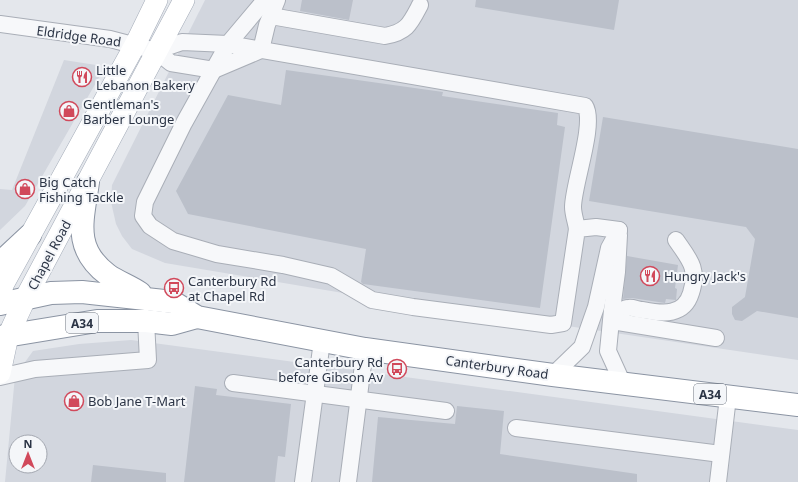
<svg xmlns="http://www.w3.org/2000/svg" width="798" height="482" font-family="'Noto Sans',sans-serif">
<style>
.built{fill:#d2d6de;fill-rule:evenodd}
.building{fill:#bbc0ca}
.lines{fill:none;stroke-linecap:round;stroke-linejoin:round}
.minor-casing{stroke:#a9aeb7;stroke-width:18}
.major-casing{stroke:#a3abb8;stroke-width:22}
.highway-casing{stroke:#8b94a3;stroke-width:24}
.minor{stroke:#f7f8fa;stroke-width:16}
.major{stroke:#fff;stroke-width:21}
.highway{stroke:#fff;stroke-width:22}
.labels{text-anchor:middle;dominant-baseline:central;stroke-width:4;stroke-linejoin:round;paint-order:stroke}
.shield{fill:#f4f6f9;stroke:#676e7b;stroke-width:1}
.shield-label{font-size:12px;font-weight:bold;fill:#2b3445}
.street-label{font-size:13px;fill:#2b3445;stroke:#f4f6f9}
.poi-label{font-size:13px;fill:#2b3445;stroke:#f4f6f9;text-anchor:start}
</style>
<rect width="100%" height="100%" fill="#e4e7ec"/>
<!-- built -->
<g class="built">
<path d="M205,0H798V360L343,293L165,263L132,249L122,236L116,224L111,202L112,185Z"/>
<path d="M64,60L96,65L101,74L25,206L0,230V189L12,190Z"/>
<path d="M131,340L798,430V482H5L15,376L33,351L79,344ZM16,442H40V466H16Z"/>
</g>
<!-- building -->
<g class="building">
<path d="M302,0H353L349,20L300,11Z"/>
<path d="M476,0H619L614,30L475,7Z"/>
<path d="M286,70L443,92L442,96L558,113L557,125L565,127L540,308L363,284L361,282L366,249L188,214L176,191L228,95L281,105Z"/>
<path d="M603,117L798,149V318L757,311L742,321L735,320L732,314V307L745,297L755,239L746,227L589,201Z"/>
<path d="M627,256L678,265L675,288L677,289L676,300L666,299L665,303L632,298L623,299Z"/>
<path d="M195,386L217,389L216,395L291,404L285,457L278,456L275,482H184Z"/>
<path d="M457,406L504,411L500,454L637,474V482H372L378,417L455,424Z"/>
<path d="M93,465L166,473V482H91Z"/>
</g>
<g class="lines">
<!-- minor casing -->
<g class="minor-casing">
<g id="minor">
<path d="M265,0L228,44L184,123L145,202L143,216L150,226L173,241L217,254L283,265L331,276L372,300L413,307L551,325L563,323L577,229L596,227L619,230"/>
<path d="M271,16L385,36C407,32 410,24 420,5"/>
<path d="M0,24L110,39L156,51L171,63L214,70L261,50"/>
<path d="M261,50L267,25L277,0"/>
<path d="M156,51L182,42L228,44L585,106C596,123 573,185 573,207C573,214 576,222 577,229"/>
<path d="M619,235L617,272L612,310L608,351L623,384"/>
<path d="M612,316C617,313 622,309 628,308C633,307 638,310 643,310C663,314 684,316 691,293C699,268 689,259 676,240"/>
<path d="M612,321L716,338"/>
<path d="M553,375L582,347L596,307L609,248L619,230"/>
<path d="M0,377L35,369L148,360L146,321"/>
<path d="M233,383L446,411"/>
<path d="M516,428L721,454"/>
<path d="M303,482L322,341"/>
<path d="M348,482L365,349"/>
<path d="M718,482L728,397"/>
</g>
</g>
<!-- major casing -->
<g class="major-casing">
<g id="major">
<path d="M0,299L3,285L135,45L157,0"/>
<path d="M0,373L8,336L26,297L184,0"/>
</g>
</g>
<!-- highway casing -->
<g class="highway-casing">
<g id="highway">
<path d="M88,182C83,220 72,248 108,275C118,282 130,286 140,293"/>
<path d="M0,263L30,235"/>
<path d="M0,304L51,293L82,292L173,302L197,317L365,349L553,375L798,405"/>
<path d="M0,337L97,321H146L172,324L197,317"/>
</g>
</g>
<!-- minor -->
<use href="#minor" class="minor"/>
<!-- major -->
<use href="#major" class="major"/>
<!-- highway -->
<use href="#highway" class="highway"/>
</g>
<!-- icons -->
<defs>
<g id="restaurant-ring" transform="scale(1)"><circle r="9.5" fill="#f4f6f9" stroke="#d1495b" stroke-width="1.5"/><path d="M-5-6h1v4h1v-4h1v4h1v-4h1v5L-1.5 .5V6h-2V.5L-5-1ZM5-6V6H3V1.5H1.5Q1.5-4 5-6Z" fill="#d1495b"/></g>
<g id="shop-ring" transform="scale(1)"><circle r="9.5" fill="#f4f6f9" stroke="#d1495b" stroke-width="1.5"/><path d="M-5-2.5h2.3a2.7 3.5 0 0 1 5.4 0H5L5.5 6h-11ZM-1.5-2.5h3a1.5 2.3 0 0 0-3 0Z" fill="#d1495b"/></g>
<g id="bus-ring" transform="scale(1)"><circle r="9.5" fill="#f4f6f9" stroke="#d1495b" stroke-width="1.5"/><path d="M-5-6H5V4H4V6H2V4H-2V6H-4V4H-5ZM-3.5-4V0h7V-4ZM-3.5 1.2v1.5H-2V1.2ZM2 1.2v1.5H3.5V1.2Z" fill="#d1495b"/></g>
</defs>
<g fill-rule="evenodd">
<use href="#restaurant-ring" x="82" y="77"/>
<use href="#shop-ring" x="69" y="111"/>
<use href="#shop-ring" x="25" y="189"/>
<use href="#restaurant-ring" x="650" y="276"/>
<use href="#bus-ring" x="174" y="288"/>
<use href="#bus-ring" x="397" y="369"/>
<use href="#shop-ring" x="74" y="401"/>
</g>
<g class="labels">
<!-- shield labels -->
<g class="shield">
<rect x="66" y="313" width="32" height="20" rx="3"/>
<rect x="694" y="384" width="32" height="20" rx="3"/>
</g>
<g class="shield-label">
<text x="82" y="323">A34</text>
<text x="710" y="394">A34</text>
</g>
<!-- street labels -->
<g class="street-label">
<text transform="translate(79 36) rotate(8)">Eldridge Road</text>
<text transform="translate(49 255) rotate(-62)">Chapel Road</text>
<text transform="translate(497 367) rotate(8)">Canterbury Road</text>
</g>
<!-- poi labels -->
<g class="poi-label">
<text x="96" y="70">Little<tspan x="96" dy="15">Lebanon Bakery</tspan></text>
<text x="83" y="104">Gentleman's<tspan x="83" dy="15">Barber Lounge</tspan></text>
<text x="39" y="182">Big Catch<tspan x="39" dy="15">Fishing Tackle</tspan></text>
<text x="664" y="276">Hungry Jack's</text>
<text x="188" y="281">Canterbury Rd<tspan x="188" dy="15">at Chapel Rd</tspan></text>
<text x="383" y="362" text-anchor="end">Canterbury Rd<tspan x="383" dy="15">before Gibson Av</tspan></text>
<text x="88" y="401">Bob Jane T-Mart</text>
</g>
</g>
<!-- north arrow -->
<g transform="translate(28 454)"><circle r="19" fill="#f4f6f9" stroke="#a4a8b1"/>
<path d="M0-3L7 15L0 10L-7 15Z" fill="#d1495b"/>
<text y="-6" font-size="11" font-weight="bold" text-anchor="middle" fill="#2b3445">N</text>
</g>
</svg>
